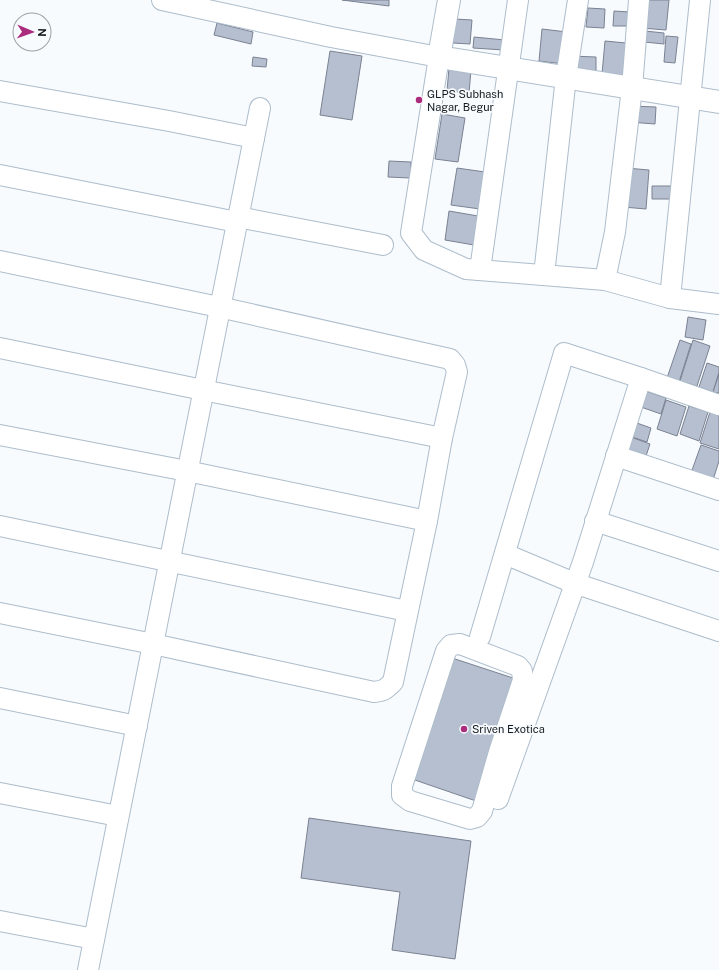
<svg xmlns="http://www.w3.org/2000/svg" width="719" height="970" font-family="'Public Sans',sans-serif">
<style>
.building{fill:#b6bfd0;stroke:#7a8292}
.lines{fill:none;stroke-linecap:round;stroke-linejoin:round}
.street-casing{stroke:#adbdcb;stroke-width:22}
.secondary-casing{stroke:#adbdcb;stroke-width:24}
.street{stroke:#fff;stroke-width:20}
.secondary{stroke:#fff;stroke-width:22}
.poi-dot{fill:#ab2c7c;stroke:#f8fbfe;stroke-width:1.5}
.labels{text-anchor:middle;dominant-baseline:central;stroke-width:3.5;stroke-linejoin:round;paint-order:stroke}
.poi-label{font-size:11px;fill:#13191d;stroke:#f8fbfe;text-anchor:start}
</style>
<rect width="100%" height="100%" fill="#f8fbfe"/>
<!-- building -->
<g class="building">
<path d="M342,0H389V6Z"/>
<path d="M643,0H669L666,30L641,28Z"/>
<path d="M588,8L605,9L604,28L586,27Z"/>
<path d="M614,11L630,12L629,26H613Z"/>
<path d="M455,19L472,20L470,44L453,43Z"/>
<path d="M217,23L253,32L251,44L214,35Z"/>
<path d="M542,29L567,32L564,64L539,61Z"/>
<path d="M645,31L664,33V44L644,42Z"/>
<path d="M666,36L678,37L675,63L664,62Z"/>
<path d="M474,37L505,40L504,50L473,48Z"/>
<path d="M605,41L626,43L623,76L602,74Z"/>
<path d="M330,51L362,56L352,120L320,115Z"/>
<path d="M571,56L596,57V75L570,74Z"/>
<path d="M253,57L267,59L266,67L252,66Z"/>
<path d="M449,68L471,70L469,93L447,91Z"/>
<path d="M630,106L656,107L655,124L629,122Z"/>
<path d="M442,114L465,118L458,162L435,159Z"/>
<path d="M389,161L411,162L410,178L388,177Z"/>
<path d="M457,168L485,172L480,209L451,205Z"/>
<path d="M626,168L649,170L646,209L623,207Z"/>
<path d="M652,186H671L670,199H652Z"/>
<path d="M449,211L478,216L474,245L445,240Z"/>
<path d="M688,317L706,320L703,340L685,337Z"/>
<path d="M680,340L691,344L679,382L667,378Z"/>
<path d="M693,340L710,346L697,386L680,381Z"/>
<path d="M707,363L719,367V372L713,392L699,387Z"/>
<path d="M719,374V393L713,392Z"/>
<path d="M643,390L666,398L661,414L638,406Z"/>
<path d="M666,400L686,407L677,436L657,429Z"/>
<path d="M689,406L708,412L699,441L680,434Z"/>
<path d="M710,412L719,415V449L700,443Z"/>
<path d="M634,422L651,428L647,442L629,436Z"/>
<path d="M628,436L650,444L645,459L623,452Z"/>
<path d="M701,445L719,451V461L713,480L691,473Z"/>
<path d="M449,657L519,680L479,802L409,778Z"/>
<path d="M309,818L471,841L455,959L392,950L400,892L301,878Z"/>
</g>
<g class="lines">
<!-- street casing -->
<g class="street-casing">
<g id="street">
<path d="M162,0L331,37L439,57L411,233L424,250L466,269L605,280L670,298L719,304"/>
<path d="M0,91L169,121L254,138"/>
<path d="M0,175L237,222"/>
<path d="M238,217L383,245"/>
<path d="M0,261L219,307L450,359L455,365L457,372L442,438L427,521L393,682C386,689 384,691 374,692L153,644L0,613"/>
<path d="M480,270L518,0"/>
<path d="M544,275L566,77L578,0"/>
<path d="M605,280L615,232L632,88L639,0"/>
<path d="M670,298L700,0"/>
<path d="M0,348L203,390L442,438"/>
<path d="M0,435L187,471L427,521"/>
<path d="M616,456L719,490"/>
<path d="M595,521L719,561"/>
<path d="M0,526L407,611"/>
<path d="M505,554L574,583L719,631"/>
<path d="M480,637L564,353L641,378L719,405"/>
<path d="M0,698L137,726"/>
<path d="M499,752L482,811L477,817L470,819L410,801L402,795V786L446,651L451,645L460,644L518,666L522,671L523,680L499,752L513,756"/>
<path d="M0,793L118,816"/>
<path d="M498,799L583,562L641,378"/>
<path d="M0,921L94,939"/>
<path d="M88,970L260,108"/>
</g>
</g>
<!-- secondary casing -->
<g class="secondary-casing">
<path id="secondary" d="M449,0L439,57L719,102"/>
</g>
<!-- street -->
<use href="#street" class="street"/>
<!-- secondary -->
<use href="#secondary" class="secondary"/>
</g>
<!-- markers -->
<g class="poi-dot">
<circle cx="419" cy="100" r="4"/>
<circle cx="464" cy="729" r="4"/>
</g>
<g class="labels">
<!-- poi labels -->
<g class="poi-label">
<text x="427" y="94">GLPS Subhash<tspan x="427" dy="13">Nagar, Begur</tspan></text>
<text x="472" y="729">Sriven Exotica</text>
</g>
</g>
<!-- north arrow -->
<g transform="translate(32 32) rotate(92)"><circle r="19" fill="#f8fbfe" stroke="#9ca1a4"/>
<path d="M0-3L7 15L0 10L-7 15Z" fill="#ab2c7c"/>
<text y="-6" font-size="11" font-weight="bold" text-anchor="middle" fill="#13191d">N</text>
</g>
</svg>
